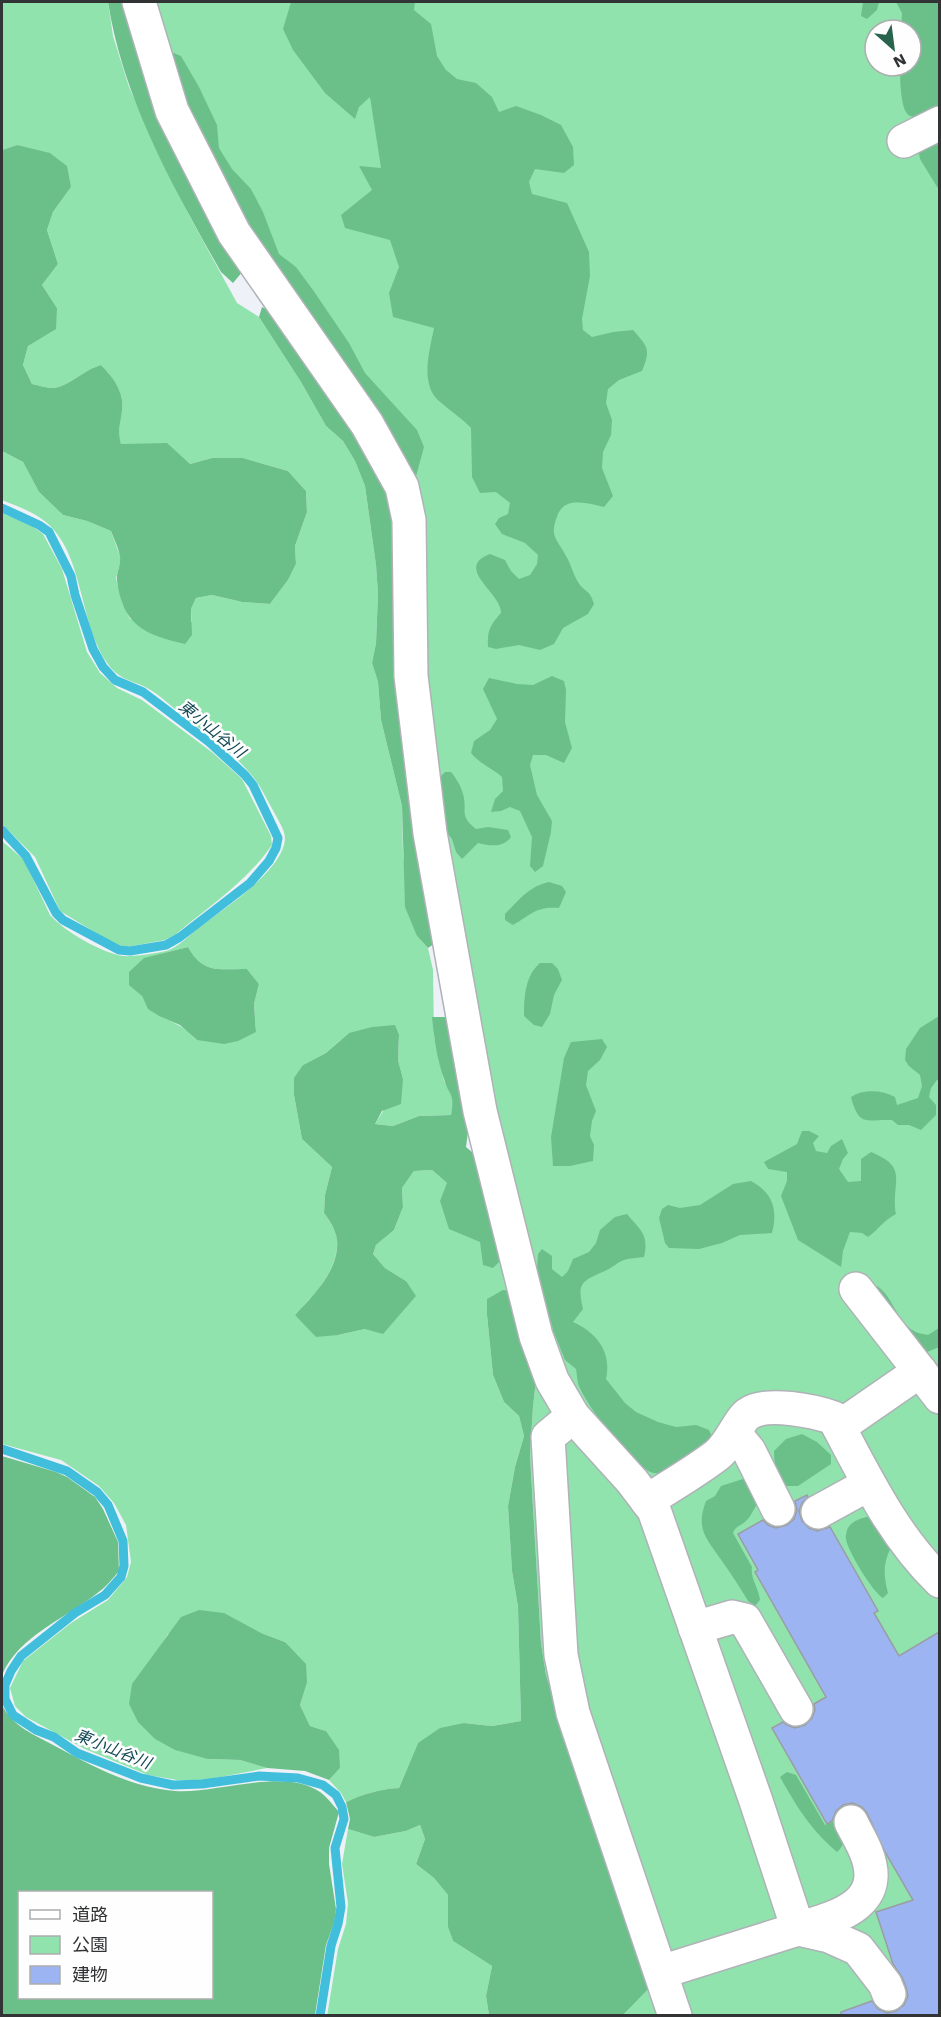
<svg xmlns="http://www.w3.org/2000/svg" width="941" height="2017" font-family="'Work Sans','Noto Sans JP',sans-serif">
<style>
.green{fill:#91e3ad;fill-rule:evenodd}
.forest{fill:#6bc08a;fill-rule:evenodd}
.lines{fill:none;stroke-linecap:round;stroke-linejoin:round}
.stream{stroke:#41bedc;stroke-width:9}
.building{fill:#9cb5f2;stroke:#9a9da2;stroke-width:1.5}
.minor-casing{stroke:#afb2b7;stroke-width:36}
.minor{stroke:#fff;stroke-width:33}
.labels{text-anchor:middle;dominant-baseline:central;stroke-width:5;stroke-linejoin:round;paint-order:stroke}
.water-label{font-size:16px;font-style:italic;fill:#124754;stroke:#fefefe}
</style>
<rect width="100%" height="100%" fill="#eef1f7"/>
<!-- green -->
<g class="green">
<path d="M2,2H108L113,36L129,87L161,159L190,217L237,303L259,317L301,382L326,426L343,441L355,461L365,486L376,565L378,594L376,643L372,663L378,682L381,720L402,806L403,856L417,936L428,948L433,970L434,1036L444,1081L454,1098L451,1115L419,1116L393,1126L375,1124L403,1079L398,1060L399,1035L349,1033L326,1053L303,1065L294,1095L302,1139L332,1167L325,1195L324,1213C331,1222 339,1235 337,1247C335,1274 312,1297 295,1315L338,1335L365,1329L406,1281L385,1268L373,1254L376,1245L394,1230L403,1207L402,1188L414,1171L432,1170L447,1183L480,1242L504,1257L517,1304L537,1268L505,1148L456,906L428,719L415,480L397,442L374,405L356,382L179,90L155,2H939V2015H623L651,1985L546,1675L541,1643L530,1455L533,1407L537,1371L487,1315L493,1375L504,1402L519,1416L524,1436L515,1467L508,1506L512,1571L518,1607L521,1721L492,1726L464,1723L418,1743L399,1788C380,1789 363,1794 346,1802L341,1793L329,1780L340,1768L326,1731L310,1726L300,1705L307,1683L285,1642L261,1633L168,1634L152,1659L208,1759L240,1760L267,1768L205,1780H177L148,1775L85,1749L26,1717L15,1706L10,1688L23,1661L71,1623L108,1600L127,1577L131,1562L126,1525L114,1503L99,1486L61,1460L2,1444V841L24,860L50,915C64,931 103,954 124,956C132,957 162,953 169,950C179,946 190,935 198,928C222,910 283,871 285,839C285,830 279,822 275,814C267,800 260,784 249,772C230,750 206,733 183,716C172,707 160,695 147,688C137,682 125,681 115,672C75,632 89,549 39,517C28,510 14,505 2,500V451L23,462L39,492L63,515L87,521L111,531L121,559L116,578L122,603L130,619L192,622L191,609L196,598L212,595L242,602L270,604L288,580L296,564L295,546L307,512L306,491L288,471L243,458H212L190,464L141,444H121C116,428 119,427 122,411C125,393 113,378 101,365C85,369 67,388 52,388C46,388 38,385 32,384L23,365L28,346L57,308L42,285L58,264L47,230L53,212L71,187L17,145L2,150ZM875,30H911V66H875ZM188,947C203,974 219,969 247,969L259,984L254,1004L256,1031L197,1040C191,1035 185,1028 178,1025C160,1014 153,1018 142,996L161,954Z"/>
<path d="M2,513L32,526L43,534L62,569L87,652L100,673L117,688L142,700L213,753L242,779L271,836L272,845C247,881 210,906 176,934L165,940L127,947L116,945L60,911L35,857L2,824Z"/>
<path d="M420,1825L425,1839L416,1864L434,1878L448,1895V1926L453,1941L492,1966L486,1996L489,2015L327,2016L338,1949L346,1924L348,1903L342,1864L348,1829L374,1837L406,1831Z"/>
</g>
<!-- forest -->
<g class="forest">
<path d="M108,2H126L161,118L190,183L243,271L233,283L221,272C173,187 123,99 108,2Z"/>
<path d="M291,2H415L414,10L431,24L437,56L446,70L457,79L476,83L492,97L499,112L516,106L541,115L561,125L573,147L574,165L564,173L535,169L529,182L532,194L567,203L589,252L590,276L582,319L583,330L592,337L613,332L633,330C648,347 651,349 642,371L619,380L608,389L606,403L612,420L611,435L603,452L602,468L613,496L604,507C589,504 566,496 558,514C549,537 556,537 566,556C571,564 573,574 578,582C584,592 590,589 594,604L588,614L563,628L554,644L540,650L519,645L496,649L488,647C487,631 490,625 501,613C502,593 453,568 490,554L505,560L511,571L519,579L530,575L537,564L538,555L525,543L502,534L495,524L499,518L508,514L510,503L496,492L480,493L472,477L471,428C462,418 442,405 435,397C421,378 430,349 434,328L393,317L389,293L399,267L390,240L345,228L341,215L372,190L359,166L381,168L370,97L359,107L355,119L325,93L293,50L283,29Z"/>
<path d="M863,2H879L877,10L867,19L861,16Z"/>
<path d="M896,2H939V107L919,118C914,117 909,117 906,112C901,105 899,74 901,66H911V30H901L902,13Z"/>
<path d="M169,51L181,56L199,87L217,125L219,148L232,169L251,189L263,212L279,254L296,267L313,290L349,343L365,373L417,430L424,447L415,480L397,442L374,405L356,382L256,239L232,199L179,90Z"/>
<path d="M939,134V190L920,159L918,148Z"/>
<path d="M17,145L50,153L67,166L71,187L53,212L47,230L58,264L42,285L57,308L56,329L28,346L23,365L32,384C38,385 46,388 52,388C67,388 85,369 101,365C113,377 125,393 122,411C120,426 117,429 121,444L167,443L190,464L212,458H243L288,471L306,491L307,512L295,546L296,564L288,580L270,604L242,602L212,595L196,598L191,609L192,635L185,644C145,635 122,625 117,580C116,573 121,565 120,557C119,549 114,539 111,531L87,521L63,515L39,492L23,462L2,451V150Z"/>
<path d="M262,307L272,312L361,439L394,501L434,944L428,948L417,936L405,907L402,806L381,720L378,682L372,663L376,643L378,594L376,565L365,486L355,461L343,441L326,426L301,382L259,317Z"/>
<path d="M552,676L564,681L566,690L565,722L572,748L564,763L546,755H533L530,765L537,795L552,821L551,832L543,866L535,872L530,866L532,837L520,811L510,807L501,811L491,812L495,799L503,791L502,777C492,768 480,764 471,753L474,741L490,730L497,719L483,689L489,678L517,684L533,685Z"/>
<path d="M445,772H451C456,778 461,786 463,794C468,811 458,815 476,829L488,827L508,830L511,837C503,848 491,846 478,843L462,859L456,852L452,839L444,829L439,778Z"/>
<path d="M549,882L562,886L566,892L559,908C536,906 531,915 513,925L505,920V914C519,900 529,886 549,882Z"/>
<path d="M188,947C203,974 219,969 247,969L259,984L254,1004L256,1032L238,1041L224,1044L197,1040L180,1025L159,1016L148,1009L142,996L129,985V972L144,958Z"/>
<path d="M540,963H552L558,969L562,980L554,995L550,1014L542,1027L534,1025L524,1016C524,997 525,976 540,963Z"/>
<path d="M939,1016V1080H937L931,1088L929,1097L936,1105V1115L921,1130L909,1125H898L892,1120C867,1119 859,1128 851,1097C864,1089 882,1090 895,1097L897,1105L918,1098L922,1086L920,1075L909,1066L905,1060L906,1049L920,1028Z"/>
<path d="M432,1017H446L452,1027L471,1124L468,1131L466,1147L479,1158L504,1257L493,1268L483,1265L480,1242L449,1229L440,1201L447,1183L432,1170L414,1171L402,1188L403,1207L394,1230L376,1245L373,1254L385,1268L406,1281L416,1296L383,1334L365,1329L338,1335L316,1337L295,1315C312,1297 335,1274 337,1248C339,1235 331,1222 324,1213L325,1195L332,1167L302,1139L294,1095V1078L303,1065L326,1053L349,1033L372,1027L395,1025L399,1035L398,1060L403,1079L401,1104L382,1111L375,1124L393,1126L419,1116L451,1115C455,1091 450,1099 444,1079C437,1059 434,1038 432,1017Z"/>
<path d="M602,1039L607,1047L600,1060L588,1071L586,1085L596,1111L592,1121L590,1136L594,1145L593,1161L570,1166H553L551,1137L564,1058L571,1042Z"/>
<path d="M802,1131H809L819,1136L813,1143L816,1151L827,1153L831,1146L842,1139L848,1153L843,1159L839,1169L848,1182L861,1181V1159L871,1152C910,1168 891,1181 896,1214C884,1220 879,1229 868,1237L862,1233L850,1232L843,1251L841,1267L798,1240L781,1196L787,1181V1172L768,1169L764,1162L797,1144Z"/>
<path d="M751,1181C773,1193 778,1210 772,1233L740,1235L722,1243L699,1249L669,1248L665,1243L659,1218L662,1209L668,1205L680,1208L700,1205L733,1184Z"/>
<path d="M627,1214C641,1231 649,1234 644,1257C638,1258 630,1258 624,1260C618,1262 613,1267 607,1270C584,1281 576,1280 583,1309L573,1322C597,1333 612,1352 606,1379L625,1403L636,1412L658,1422L676,1427L696,1425L709,1430L715,1443C700,1453 672,1477 654,1473C635,1470 583,1402 578,1383C577,1379 577,1374 576,1369L565,1360L553,1330L537,1268L538,1254L542,1249L552,1256V1269L562,1277L568,1271L573,1259L589,1252L596,1243L600,1230L615,1217Z"/>
<path d="M877,1286C893,1296 896,1321 914,1331C917,1333 923,1334 928,1335L939,1328V1347L920,1355L873,1288Z"/>
<path d="M503,1290L510,1291L537,1371L533,1407L530,1455L541,1643L546,1675L651,1986L623,2015H489L486,1996L492,1966L453,1941L448,1927V1895L434,1878L416,1864L425,1839L420,1825L406,1831L374,1837L348,1829L350,1819L346,1802C363,1794 380,1789 399,1788L418,1743L440,1728L464,1723L492,1726L521,1721L518,1607L512,1571L508,1506L515,1467L524,1436L519,1416L504,1402L493,1375L487,1315V1299Z"/>
<path d="M802,1434L817,1442L831,1455V1464L798,1486H786C777,1475 774,1465 774,1451L786,1439Z"/>
<path d="M2,1456L56,1472L67,1477L95,1497L103,1509L118,1542L119,1571C113,1578 107,1586 100,1591C67,1618 19,1635 2,1675Z"/>
<path d="M749,1477L761,1500C754,1506 753,1514 747,1520C742,1526 736,1525 733,1533L752,1567C750,1578 759,1589 760,1600L755,1606L748,1601C740,1587 731,1574 722,1561C707,1539 695,1530 706,1501L715,1496L721,1486Z"/>
<path d="M866,1517L875,1518L893,1544C883,1561 883,1574 888,1593L883,1598C874,1594 847,1550 846,1539C845,1538 847,1531 847,1530C850,1522 859,1519 866,1517Z"/>
<path d="M199,1610L224,1613L261,1633L285,1642L306,1664L307,1683L300,1705L310,1726L326,1731L339,1750L340,1768L329,1780L305,1771L267,1768L240,1760L208,1759L175,1750L155,1739L138,1722L129,1704L132,1684L181,1617Z"/>
<path d="M2,1705C13,1727 35,1735 55,1746C92,1766 133,1788 175,1791C217,1794 284,1767 320,1792C327,1797 333,1805 339,1812L329,1848V1864L336,1909L334,1923L326,1945L315,2015H2ZM20,1892H212V1998H20Z"/>
<path d="M787,1772L796,1775L825,1825L835,1821C841,1833 849,1842 837,1852C810,1829 797,1807 780,1777Z"/>
</g>
<g class="lines">
<!-- stream -->
<g class="stream">
<path d="M2,508L39,525L49,532L71,576L75,595L93,649L103,667L115,680L143,692L209,742L245,775L253,785L278,838L276,848L269,861L250,883L180,937L166,945L130,951L119,950L63,920L56,913L26,856L2,830"/>
<path d="M2,1449L67,1471L97,1492L108,1505L123,1541L124,1566L121,1577L105,1595L75,1613L21,1656L11,1671L5,1685V1699L13,1715L36,1730L54,1737L77,1753L141,1778L173,1785L202,1784L259,1776L298,1778L323,1785L336,1795L342,1807L344,1819L335,1848L341,1907L338,1924L331,1946L320,2016"/>
</g>
</g>
<!-- building -->
<path class="building" d="M807,1495L808,1497L802,1503L799,1511L802,1521L809,1528L817,1531L830,1527L878,1611L874,1613L899,1656L939,1632V2016H841V2012L872,2001L878,2009L887,2013L896,2011L904,2005L908,1996L906,1987L902,1977L893,1964L876,1912L913,1900L885,1852L867,1813L862,1807L853,1803L843,1805L836,1811L832,1821L827,1824L772,1728L783,1722L787,1725L795,1728L805,1725L812,1718L815,1710L814,1704L826,1697L755,1572L758,1570L738,1534L763,1520L768,1525L776,1528L787,1525L794,1519L797,1510L795,1501Z"/>
<g class="lines">
<!-- minor casing -->
<g class="minor-casing">
<g id="minor">
<path d="M139,2L172,111L234,233L367,424L402,487L409,520L411,676L430,833L480,1111L536,1336L552,1380L573,1416L632,1481L654,1510L756,1801L798,1929C837,1917 887,1905 866,1852C862,1842 856,1832 851,1822"/>
<path d="M904,141L940,123"/>
<path d="M856,1289L940,1397"/>
<path d="M573,1416L548,1437L561,1655L573,1713L675,2016"/>
<path d="M839,1427L920,1371"/>
<path d="M735,1434L749,1451L778,1509"/>
<path d="M647,1501C670,1486 695,1472 717,1455C729,1446 740,1419 748,1414C767,1401 814,1411 834,1418C864,1474 893,1536 940,1581"/>
<path d="M818,1512L869,1484"/>
<path d="M695,1628L732,1617L745,1620L796,1709"/>
<path d="M661,1972L798,1929L829,1936L858,1949L885,1984L889,1994"/>
</g>
</g>
<!-- minor -->
<use href="#minor" class="minor"/>
</g>
<g class="labels">
<!-- water labels -->
<g class="water-label">
<text transform="translate(212 729) rotate(39)">東小山谷川</text>
<text transform="translate(113 1749) rotate(22)">東小山谷川</text>
</g>
</g>
<!-- border -->
<rect width="941" height="2017" fill="none" stroke="#323335" stroke-width="6"/>
<!-- legend -->
<rect x="18" y="1891" width="195" height="108" fill="#fefefe" stroke="#acadae" stroke-width="1.5"/>
<rect x="30" y="1910" width="30" height="9" fill="#ffffff" stroke="#acadae" stroke-width="1.5"/>
<text x="72" y="1921" font-size="18" fill="#323335">道路</text>
<rect x="30" y="1936" width="30" height="18" fill="#91e3ad" stroke="#acadae" stroke-width="1.5"/>
<text x="72" y="1951" font-size="18" fill="#323335">公園</text>
<rect x="30" y="1966" width="30" height="18" fill="#9cb5f2" stroke="#acadae" stroke-width="1.5"/>
<text x="72" y="1981" font-size="18" fill="#323335">建物</text>
<!-- north arrow -->
<g transform="translate(893 48) rotate(152)"><circle r="28" fill="#fefefe" stroke="#acadae" stroke-width="1.5"/>
<path d="M0-4.5L10 22L0 15L-10 22Z" fill="#2a634c"/>
<text y="-9" font-size="16" font-weight="bold" text-anchor="middle" fill="#323335">N</text>
</g>
</svg>
